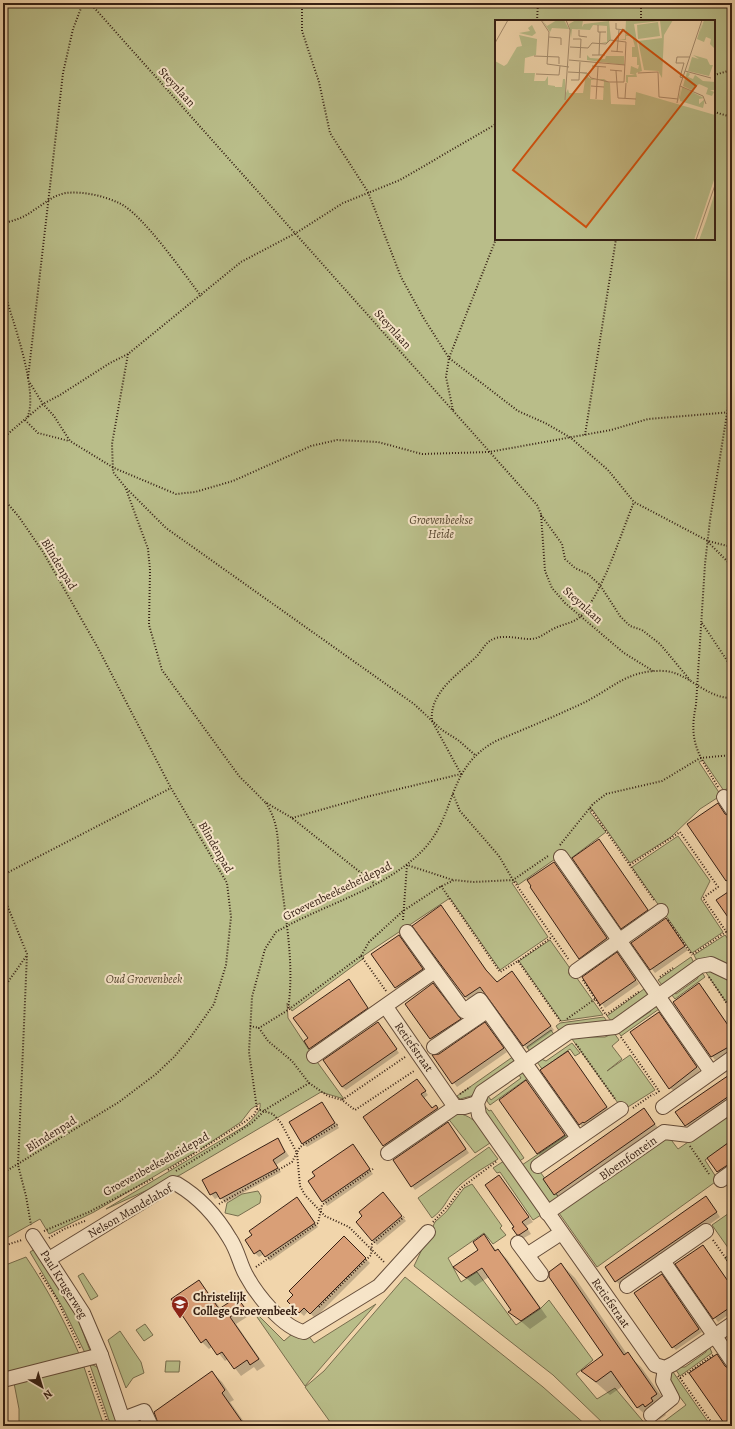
<svg xmlns="http://www.w3.org/2000/svg" width="735" height="1429" font-family="Alegreya,serif">
<style>
.green{fill:#b9bd89;stroke:#786e4e;fill-rule:evenodd}
.shadow{fill:#0003}
.building{fill:#d99f77;stroke:#362014}
.lines{fill:none;stroke-linecap:round;stroke-linejoin:round}
.minor-casing{stroke:#654d3a;stroke-width:16}
.path{stroke:#362014;stroke-width:2;stroke-dasharray:1 2;stroke-linecap:butt}
.minor{stroke:#f6e4c8;stroke-width:14}
.labels{text-anchor:middle;dominant-baseline:central;stroke-width:4;stroke-linejoin:round;paint-order:stroke}
.street-label{font-size:12px;fill:#362014;stroke:#f6e4c8}
.park-label{font-size:12px;font-style:italic;fill:#574731;stroke:#f6e4c8}
.poi-label{font-size:12px;font-weight:bold;fill:#362014;stroke:#f6e4c8;text-anchor:start}
.inset-road{fill:none;stroke:#a68d6f;stroke-width:1}
.view{fill:#cd500d;fill-opacity:0.15;stroke:#cd500d;stroke-width:2}
.inset-edge{fill:none;stroke:#362014;stroke-width:2}
</style>
<rect width="100%" height="100%" fill="#f1d5ab"/>
<filter id="stains"><feTurbulence type="fractalNoise" baseFrequency=".005" numOctaves="4"/><feColorMatrix values="0 0 0 0 .2 0 0 0 0 .09 0 0 0 0 .02 0 0 0 .5 -.17"/></filter>
<radialGradient id="worn" r=".72"><stop offset=".6" stop-color="#630" stop-opacity="0"/><stop offset="1" stop-color="#630" stop-opacity=".3"/></radialGradient>
<!-- green -->
<g class="green">
<path d="M3,3H732V785L724,791L703,760L699,762L720,794L717,798L700,809L671,837L630,863L592,809L590,812L606,832L570,859L559,851L555,853L558,857L518,885L516,881L512,883L548,937L500,970L450,898L363,956L364,958L292,1011L287,1003L288,1018L315,1059L344,1099L321,1092L180,1175L106,1209L245,1126C251,1120 262,1112 260,1103L251,1109L241,1122L202,1148L94,1212L49,1234L40,1219L3,1240ZM496,21H714V239H496Z"/>
<path d="M678,836L710,881L701,899L723,932L692,953L632,867Z"/>
<path d="M725,935L732,944V969L696,959L694,955Z"/>
<path d="M550,940L603,1015L561,1021L519,961Z"/>
<path d="M691,957L694,963L662,985L658,980Z"/>
<path d="M709,969L732,981V998L726,1002L705,971Z"/>
<path d="M701,971L705,977L675,999L671,994L673,992L676,994L697,979Z"/>
<path d="M644,989L648,995L612,1022L607,1016Z"/>
<path d="M654,1004L659,1009L621,1036L617,1030L622,1026L625,1029L651,1011L649,1008Z"/>
<path d="M604,1017L609,1024L560,1032L556,1026L560,1023Z"/>
<path d="M551,1030L555,1036L531,1053L527,1047Z"/>
<path d="M614,1033L619,1040L612,1046L622,1059L607,1071L630,1055L655,1090L623,1110L572,1039L576,1037H605Z"/>
<path d="M572,1043L580,1053L575,1056L570,1049L542,1069L537,1062L541,1059L546,1061Z"/>
<path d="M514,1056L518,1062L471,1096L460,1099L457,1096Z"/>
<path d="M523,1072L528,1078L490,1105L487,1101L488,1096L491,1100L521,1078L519,1075Z"/>
<path d="M483,1104L489,1111L491,1110L524,1158L518,1162L483,1111Z"/>
<path d="M732,1112V1141L705,1160L718,1180L597,1267L559,1213L669,1137L678,1149Z"/>
<path d="M456,1113C476,1116 480,1128 490,1143L475,1153L447,1117Z"/>
<path d="M568,1134L571,1137L535,1165L560,1199L550,1206L522,1165Z"/>
<path d="M489,1147L498,1159C484,1168 465,1178 454,1191C445,1202 445,1208 432,1218L418,1198Z"/>
<path d="M504,1161L541,1215L533,1220L500,1172L497,1173L493,1168Z"/>
<path d="M472,1184L502,1226L500,1228L506,1235L493,1244L484,1233L448,1258L461,1282L477,1272L516,1325L540,1309L549,1300L593,1360L576,1374L597,1399L615,1388L647,1426H606L553,1375L414,1266L435,1222L446,1212L464,1188Z"/>
<path d="M258,1191L261,1196L260,1203L238,1216L225,1213L227,1203L242,1194Z"/>
<path d="M732,1211V1263L729,1264L725,1258L731,1252L712,1225Z"/>
<path d="M35,1249L77,1317L91,1353L87,1357L63,1308L30,1252Z"/>
<path d="M26,1257C47,1288 65,1322 80,1356L3,1373V1266Z"/>
<path d="M83,1273L98,1296L91,1300L78,1276Z"/>
<path d="M405,1277L543,1387L587,1426H333L305,1387L324,1371Z"/>
<path d="M376,1304L305,1386L257,1317L259,1316L284,1341L292,1334L308,1335L314,1343Z"/>
<path d="M145,1324L153,1335L144,1341L136,1330Z"/>
<path d="M120,1331L141,1362L144,1373L133,1378L126,1388L108,1340Z"/>
<path d="M709,1346L712,1353L680,1376L676,1370L680,1367H685L706,1352V1348Z"/>
<path d="M166,1361H180L179,1372H165Z"/>
<path d="M90,1365H93L97,1367L101,1374L120,1426H111Z"/>
<path d="M84,1367L104,1426H19V1409L14,1383Z"/>
<path d="M673,1372L711,1426H658L686,1405L669,1383L668,1375Z"/>
</g>
<!-- shadow -->
<g class="shadow">
<path d="M718,804L728,817H732V887L688,824Z"/>
<path d="M599,840L651,914L626,931L622,928Z"/>
<path d="M554,864L610,942L583,961L580,958Z"/>
<path d="M732,890V921L718,900Z"/>
<path d="M441,907L490,975L497,983L512,972L554,1030L527,1049L483,991L469,1000L465,997L414,926Z"/>
<path d="M669,923L688,950L655,973L632,943Z"/>
<path d="M399,936L426,973L400,991L373,954Z"/>
<path d="M617,954L639,984L605,1008L583,977Z"/>
<path d="M352,984L371,1012L314,1052L305,1042Z"/>
<path d="M437,988L463,1023L435,1042L420,1022Z"/>
<path d="M703,988L732,1031V1051L715,1060L712,1056Z"/>
<path d="M662,1017L700,1071L674,1091L670,1088Z"/>
<path d="M378,1023L399,1053L346,1090L342,1087Z"/>
<path d="M485,1024L507,1052L457,1087L434,1056L439,1055Z"/>
<path d="M568,1052L610,1111L583,1128L580,1124Z"/>
<path d="M732,1074V1102L691,1130L677,1112Z"/>
<path d="M417,1081L428,1095L424,1098L433,1108L436,1107L439,1110L388,1149L364,1118Z"/>
<path d="M526,1081L568,1139L541,1157L500,1100Z"/>
<path d="M322,1103L339,1128L307,1147L303,1143Z"/>
<path d="M644,1110L659,1129L559,1198L555,1194Z"/>
<path d="M451,1127L469,1153L415,1190L412,1186Z"/>
<path d="M277,1139L289,1156L276,1165L281,1172L225,1203L220,1196L215,1199L211,1194Z"/>
<path d="M732,1142V1169L722,1176L708,1158Z"/>
<path d="M352,1145L373,1174L327,1206L309,1181Z"/>
<path d="M499,1176L533,1222L526,1226L531,1234L522,1239L517,1234Z"/>
<path d="M297,1198L318,1227L270,1261L264,1254L259,1257L255,1253Z"/>
<path d="M387,1198L406,1221L377,1245L357,1222Z"/>
<path d="M710,1202L720,1217L621,1286L616,1281Z"/>
<path d="M483,1235L497,1251L498,1250L507,1259L547,1317L530,1329L510,1312L513,1310L489,1277L475,1286L454,1267L479,1250Z"/>
<path d="M344,1237L370,1263L315,1318L308,1311L304,1316L288,1301Z"/>
<path d="M703,1246L732,1287V1312L718,1322L677,1264Z"/>
<path d="M561,1264L575,1278L627,1354L641,1367L670,1408L664,1412L666,1415L659,1420L657,1418L652,1421L638,1408L623,1386L610,1395L583,1371L605,1355Z"/>
<path d="M665,1279L702,1332L676,1350L673,1347Z"/>
<path d="M199,1281L221,1309L236,1298L243,1305L250,1315L236,1324L265,1366L257,1371L254,1367L241,1376L228,1359L225,1361L213,1346L209,1349L202,1342Z"/>
<path d="M212,1372L222,1382L234,1400L230,1402L247,1426H161Z"/>
<path d="M297,1421L302,1426H289Z"/>
</g>
<!-- building -->
<g class="building">
<path d="M718,803L725,814L732,817V877L726,881L687,824Z"/>
<path d="M599,839L648,910L621,929L572,858Z"/>
<path d="M554,862L607,938L579,959L530,887L531,886L527,880Z"/>
<path d="M728,892L732,897V923L716,900Z"/>
<path d="M441,905L486,970L497,982L512,971L551,1026L523,1046L480,987L465,997L412,926Z"/>
<path d="M666,918L685,946L650,970L631,943Z"/>
<path d="M399,935L423,969L395,988L371,954Z"/>
<path d="M617,952L636,980L600,1005L582,977Z"/>
<path d="M349,979L368,1008L309,1049L304,1041L308,1038L293,1018Z"/>
<path d="M433,983L461,1019L430,1039L405,1004Z"/>
<path d="M699,983L732,1031V1045L711,1057L673,1002Z"/>
<path d="M659,1012L697,1067L669,1089L630,1032Z"/>
<path d="M378,1022L397,1049L342,1087L323,1060Z"/>
<path d="M485,1022L504,1048L452,1084L432,1055L439,1054Z"/>
<path d="M568,1051L607,1107L584,1123L583,1122L579,1125L540,1070Z"/>
<path d="M732,1073V1094L685,1126L675,1112Z"/>
<path d="M417,1079L426,1091L421,1094L432,1108L436,1105L438,1108L383,1146L363,1117Z"/>
<path d="M526,1080L565,1135L537,1154L499,1100Z"/>
<path d="M322,1102L335,1123L302,1144L289,1122Z"/>
<path d="M644,1108L655,1124L554,1195L543,1179Z"/>
<path d="M448,1122L466,1149L411,1187L393,1160Z"/>
<path d="M278,1138L285,1152L273,1160L278,1168L220,1199L216,1192L210,1195L202,1180Z"/>
<path d="M732,1140V1162L717,1172L707,1158Z"/>
<path d="M353,1144L370,1169L322,1202L308,1181L315,1176L312,1172Z"/>
<path d="M499,1175L529,1217L522,1222L528,1229L519,1235H517L512,1228L514,1227L485,1185Z"/>
<path d="M383,1192L402,1216L372,1241L356,1222L362,1216L359,1212Z"/>
<path d="M706,1196L717,1212L615,1282L605,1267Z"/>
<path d="M297,1197L315,1223L265,1257L260,1250L254,1254L245,1240L252,1235L249,1231Z"/>
<path d="M484,1234L495,1251L498,1249L540,1308L521,1321L508,1312L511,1310L482,1268L466,1278L453,1267L478,1250L473,1242Z"/>
<path d="M344,1236L366,1258L310,1314L304,1308L299,1313L287,1301L293,1295L289,1291Z"/>
<path d="M703,1245L732,1287V1306L713,1319L675,1264Z"/>
<path d="M561,1263L624,1355L628,1352L657,1394L651,1398L653,1401L645,1407L643,1404L637,1408L611,1371L596,1382L581,1371L603,1355L549,1277V1272Z"/>
<path d="M662,1274L699,1329L672,1348L634,1293Z"/>
<path d="M199,1280L219,1309L237,1297L244,1307L230,1317L259,1359L250,1365L247,1360L234,1369L222,1352L217,1355L206,1339L201,1343L171,1299Z"/>
<path d="M717,1354L725,1366L732,1371V1426H726L689,1373Z"/>
<path d="M212,1371L225,1390L222,1393L245,1426H159L154,1412Z"/>
</g>
<g class="lines">
<!-- minor casing -->
<g class="minor-casing">
<g id="minor">
<path d="M724,797L732,809"/>
<path d="M561,857L711,1072"/>
<path d="M407,932L435,971"/>
<path d="M576,971L661,911"/>
<path d="M732,974L711,964L700,966L615,1027L569,1032L482,1092L477,1103L479,1115L655,1365L665,1368L673,1364L732,1324"/>
<path d="M386,1007L455,1107"/>
<path d="M434,1047L487,1011"/>
<path d="M314,1056L435,971L464,1011L480,1000L578,1138"/>
<path d="M663,1107L732,1058"/>
<path d="M388,1153L455,1107H464L477,1103"/>
<path d="M538,1166L621,1109"/>
<path d="M721,1180L732,1172"/>
<path d="M547,1213L664,1132L689,1135L732,1105"/>
<path d="M33,1236L83,1313L101,1355L125,1426"/>
<path d="M518,1243L541,1274"/>
<path d="M527,1255L561,1233"/>
<path d="M49,1259L173,1183L177,1184C199,1197 217,1217 230,1239C238,1251 240,1265 246,1275C256,1294 283,1328 304,1332L379,1286L428,1232"/>
<path d="M663,1261L732,1361"/>
<path d="M627,1286L706,1231"/>
<path d="M3,1380L101,1355"/>
<path d="M651,1415L672,1398L663,1381L665,1368"/>
<path d="M123,1419L144,1411L151,1426"/>
</g>
</g>
<!-- path -->
<g class="path">
<path d="M90,3L537,505L541,514L545,571L552,588L565,603L624,653L653,671"/>
<path d="M302,3V31L319,82L330,133L368,192L401,277L423,317L449,358L518,411L545,423L571,438L608,470L634,502L708,541L732,547"/>
<path d="M537,21L538,3"/>
<path d="M641,21V3"/>
<path d="M714,75L732,70"/>
<path d="M714,112L732,117"/>
<path d="M3,223C14,221 25,217 34,210C44,204 53,195 66,193C83,191 104,196 119,203C142,213 184,274 201,296"/>
<path d="M3,288C11,316 40,393 27,418"/>
<path d="M128,354L112,444L113,472L126,488L166,528L414,704L442,730L458,740L475,755"/>
<path d="M28,378L63,73L73,29L83,3"/>
<path d="M30,383L43,404L54,416L70,441L114,468L176,494L195,492L233,481L311,446L337,440L378,442L422,454L489,452L611,430L648,419L732,412"/>
<path d="M453,410L446,377L449,358L496,239"/>
<path d="M25,420L38,433L69,441"/>
<path d="M585,435L616,239"/>
<path d="M3,438L43,404L60,395L110,363L128,354L241,262L296,233L343,203L400,180L496,124"/>
<path d="M126,489L148,549L150,570L149,625L162,670L239,776L265,802L292,818L375,884"/>
<path d="M3,498L19,517L43,552L98,648L171,788L227,883L231,917L226,965L214,1004L190,1038L174,1057L156,1074L119,1102L3,1173"/>
<path d="M541,515L562,544L565,559L575,568L588,574L600,585L620,616L630,626L642,630L660,644L690,680"/>
<path d="M708,542L732,566"/>
<path d="M702,623L732,668"/>
<path d="M718,787C699,755 688,743 696,705L705,564L710,520L732,382"/>
<path d="M453,794L460,811L499,856L513,880L569,960"/>
<path d="M266,803C281,827 277,845 280,871C285,916 295,964 288,1009"/>
<path d="M590,808L654,900"/>
<path d="M292,818L366,797L461,774L432,721C429,692 459,674 477,656C484,648 486,641 496,638C507,635 519,639 530,639C540,639 546,632 555,628C563,624 575,623 582,615C605,587 620,536 634,502"/>
<path d="M560,845L593,804L606,794L662,781L700,758L732,755"/>
<path d="M630,865L680,832L718,887L703,898L732,940"/>
<path d="M3,875L171,788"/>
<path d="M441,886L500,972L518,961L561,1022"/>
<path d="M3,895L27,954L18,1165L26,1196L31,1225"/>
<path d="M403,920L407,865L453,880"/>
<path d="M668,920L692,955"/>
<path d="M693,954L726,932"/>
<path d="M361,956L386,991"/>
<path d="M518,961L552,937"/>
<path d="M660,977L673,968"/>
<path d="M709,977L732,1011"/>
<path d="M583,980L606,1015L640,991"/>
<path d="M3,989L27,955"/>
<path d="M567,1019L595,999"/>
<path d="M250,1026L259,1028"/>
<path d="M621,1037L659,1091L654,1095"/>
<path d="M576,1044L615,1099"/>
<path d="M405,1057L342,1100L355,1110L414,1071"/>
<path d="M309,1083L328,1096L342,1100"/>
<path d="M460,1094L470,1087"/>
<path d="M633,1108L653,1094"/>
<path d="M257,1109L273,1114L281,1123L297,1153L300,1186L305,1195L325,1216L349,1227L384,1262"/>
<path d="M690,1146L709,1174"/>
<path d="M168,1170L246,1121L254,1115L257,1109L249,1052L252,997L265,949L276,932C322,905 380,891 419,854C459,817 443,768 498,740C525,729 553,717 579,705C612,690 626,669 665,671C689,673 705,698 732,698"/>
<path d="M176,1171L215,1147L253,1122L265,1110L309,1083L292,1061L268,1041L259,1028L288,1010L361,956L369,942L403,911L438,888L454,880L473,882L513,880L548,856"/>
<path d="M728,1190L732,1196"/>
<path d="M219,1204L292,1162L300,1147L338,1124"/>
<path d="M433,1222L449,1205L461,1188L497,1161"/>
<path d="M44,1231L89,1212L154,1178"/>
<path d="M49,1238L64,1229L85,1221"/>
<path d="M713,1240L732,1267"/>
<path d="M3,1246L22,1240"/>
<path d="M256,1267L318,1223L322,1205L373,1169"/>
<path d="M40,1273L57,1299L80,1348"/>
<path d="M319,1307L371,1255L372,1244L404,1217"/>
<path d="M89,1371L109,1426"/>
<path d="M678,1376L680,1378L713,1355"/>
<path d="M680,1378L714,1426"/>
</g>
<!-- minor -->
<use href="#minor" class="minor"/>
</g>
<!-- icons -->
<defs>
<g id="school-pin" transform="scale(0.9)"><path d="M0 17L-7.5 6A9.5 9.5 0 1 1 7.5 6Z" fill="#8f2418" stroke="#f6e4c8"/><path d="M0-5L7-2L0 1L-7-2ZM-4 1L0 2.5L4 1V4Q0 6-4 4Z" fill="#fff"/></g>
</defs>
<g fill-rule="evenodd">
<use href="#school-pin" x="180" y="1304"/>
</g>
<g class="labels">
<!-- street labels -->
<g class="street-label">
<text transform="translate(177 87) rotate(48)">Steynlaan</text>
<text transform="translate(393 329) rotate(48)">Steynlaan</text>
<text transform="translate(59 564) rotate(59)">Blindenpad</text>
<text transform="translate(583 605) rotate(42)">Steynlaan</text>
<text transform="translate(216 847) rotate(60)">Blindenpad</text>
<text transform="translate(337 891) rotate(-26)">Groevenbeekseheidepad</text>
<text transform="translate(414 1047) rotate(55)">Retiefstraat</text>
<text transform="translate(51 1134) rotate(-32)">Blindenpad</text>
<text transform="translate(628 1158) rotate(-35)">Bloemfontein</text>
<text transform="translate(156 1164) rotate(-29)">Groevenbeekseheidepad</text>
<text transform="translate(130 1211) rotate(-30)">Nelson Mandelahof</text>
<text transform="translate(64 1284) rotate(58)">Paul Krugerweg</text>
<text transform="translate(611 1303) rotate(55)">Retiefstraat</text>
</g>
<!-- park labels -->
<g class="park-label">
<text x="441" y="520">Groevenbeekse<tspan x="441" dy="14">Heide</tspan></text>
<text x="144" y="979">Oud Groevenbeek</text>
</g>
<!-- poi labels -->
<g class="poi-label">
<text x="193" y="1297">Christelijk<tspan x="193" dy="14">College Groevenbeek</tspan></text>
</g>
</g>
<!-- overview -->
<g transform="translate(495 20)">
<rect width="220" height="220" fill="#f1d5ab"/>
<path d="M47,0L52,6L62,0H69L74,9L57,8L55,12ZM81,0H88L87,7L89,4L114,1L116,19L112,23H106L112,22V6L98,5L95,10L77,9L76,18L74,4ZM131,0H178L169,15L167,58L163,51L149,50L143,21L167,18L165,1L139,4L147,51L141,53L142,57H133V63L131,62V55H136L140,54H135L136,46L143,49L144,45H142V37H137V27H140L137,16H131V20H124L130,19ZM208,0L205,12L209,0H220V29L215,24L216,19L211,17L209,22L202,19ZM163,2L165,16L143,19L142,5ZM37,5L41,13L37,16L24,13L35,11L33,8ZM24,15L42,19L41,35L30,38L29,53H40L39,61H50L53,56V65L60,66V71V67H67L68,59H70L71,73L73,69L74,73H88L91,54L86,53H91L94,58L101,60H96L95,79L108,80L109,61L103,59H109L115,63L116,84L140,85L141,72L220,95V157L199,220H0V41L9,46L12,44L22,27L27,26ZM92,35L95,38L110,39L111,36H129V45L92,40ZM198,35L212,39L215,45H218L214,56L193,51L197,37L204,39ZM192,52L195,54L193,57L198,59L200,55L208,61L220,62V70H215L219,72L217,76L211,74L213,68L204,64L196,70L188,66ZM186,67L185,78L187,67L209,78L204,79V84L210,79L208,88L185,81V78L183,81ZM220,172V220H204L211,201Z" fill="#b9bd89"/>
<path class="inset-road" d="M46,0L54,12L52,44L74,47M121,3V9L130,10M103,5V12H111M84,10V16L92,17M54,17L66,18V25M78,19H86L85,38M0,23L13,0M116,31L128,32M122,32L124,10M97,35H110M104,35L105,12M39,36L64,37V44M74,40L130,45M97,46L111,47M115,50L127,51M121,51L123,78L141,79M190,51L216,58M73,52L92,53L96,58L114,62H129L131,22L115,20L111,24L97,23L93,28L75,27M143,53L163,52L164,77L183,79M41,54L64,55L65,46M188,58L185,57L189,43H181L182,37H195M76,60H84L85,42M96,66L109,67M185,66L208,76L211,84M130,78L131,63M101,79L103,47M70,80L75,10L71,0M182,83L185,66L207,0M201,220L220,165"/>
<path class="view" d="M128,10L201,66L91,207L18,150Z"/>
<rect width="220" height="220" class="inset-edge"/>
</g>
<!-- margin -->
<rect width="735" height="1429" fill="none" stroke="#f1d5ab" stroke-width="16"/>
<rect x="4" y="4" width="727" height="1421" fill="none" stroke="#362014" stroke-width="2"/>
<rect x="8" y="8" width="719" height="1413" fill="none" stroke="#362014"/>
<!-- north arrow -->
<g transform="translate(42 1387) rotate(142)" stroke="#f6e4c8" stroke-width="3" paint-order="stroke">
<path d="M0-3L7 15L0 10L-7 15Z" fill="#362014"/>
<text y="-6" font-size="11" font-weight="bold" text-anchor="middle" fill="#362014">N</text>
</g>
<rect width="100%" height="100%" filter="url(#stains)"/>
<rect width="100%" height="100%" fill="url(#worn)"/>
</svg>
